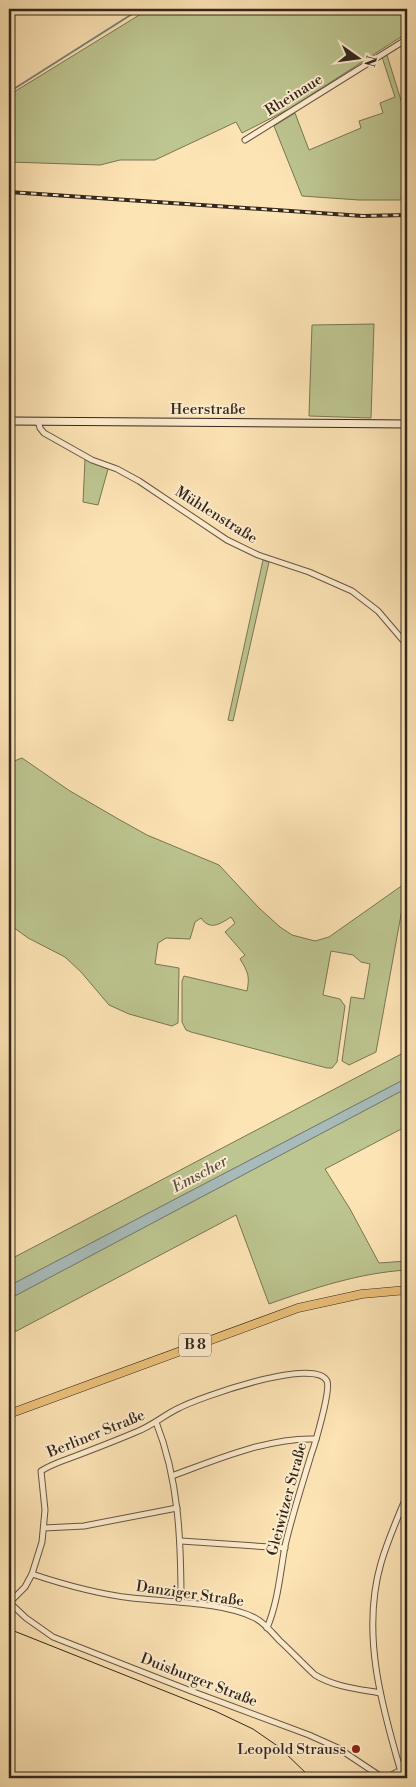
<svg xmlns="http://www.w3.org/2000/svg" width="416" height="1787" font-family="'Libre Bodoni',serif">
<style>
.green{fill:#bdc590;stroke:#787656}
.water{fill:#a7bbba;stroke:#78807b}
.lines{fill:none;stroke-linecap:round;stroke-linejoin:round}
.stream{stroke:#78807b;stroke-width:2}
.street-casing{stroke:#655643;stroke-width:7}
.secondary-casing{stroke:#32271d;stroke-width:9}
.primary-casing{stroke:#32271d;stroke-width:9}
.street{stroke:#feedcf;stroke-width:5}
.secondary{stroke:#feedcf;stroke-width:7}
.primary{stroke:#eec27a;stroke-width:8}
.tram{stroke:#32271d;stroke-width:1}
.rail-casing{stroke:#32271d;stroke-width:4}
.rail{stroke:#feedcf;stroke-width:2;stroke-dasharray:5.5;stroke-linecap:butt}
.poi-dot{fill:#8f2418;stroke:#feedcf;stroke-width:2}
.labels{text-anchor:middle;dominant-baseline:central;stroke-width:4;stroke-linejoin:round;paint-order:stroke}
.shield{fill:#feedcf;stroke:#6f6252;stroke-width:1}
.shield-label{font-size:14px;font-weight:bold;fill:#32271d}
.street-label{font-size:15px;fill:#32271d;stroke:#feedcf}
.poi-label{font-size:15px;fill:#32271d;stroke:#feedcf;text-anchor:end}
.water-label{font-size:16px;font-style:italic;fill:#55534c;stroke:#feedcf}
</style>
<rect width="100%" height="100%" fill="#fde4b5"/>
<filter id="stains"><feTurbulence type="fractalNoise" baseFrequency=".004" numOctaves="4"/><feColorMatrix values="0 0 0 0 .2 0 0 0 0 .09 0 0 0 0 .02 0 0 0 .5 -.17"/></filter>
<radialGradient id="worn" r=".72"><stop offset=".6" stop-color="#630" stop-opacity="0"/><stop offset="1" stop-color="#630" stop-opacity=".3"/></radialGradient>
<!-- green -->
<g class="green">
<path d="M149,9H407V33L289,109L242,133L236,122L155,160H120L100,165L9,162V95Z"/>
<path d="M387,55L407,120V200H359L302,196L274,126L295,113L309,150L361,128L359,121L383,113L380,103L395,97L382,57Z"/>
<path d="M374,324L371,418L309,416L312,325Z"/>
<path d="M85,459L108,469L98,505L83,502Z"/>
<path d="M263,560L269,562L233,721L228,720Z"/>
<path d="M22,758L70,791L120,820L147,835L219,865L259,908L280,927L292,935L315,941L329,937L407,882L376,1052L349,1065L342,1061L351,997L364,999L370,964L361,962L353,955L331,951L323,995L340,999L345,1006L337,1062L332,1068H327L191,1032L186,1030L182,1022V981L184,976L247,991C250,976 248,972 240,959L245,955L225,932L235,923L231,917C220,924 210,931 201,918L195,922L190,939L166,938L158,943L155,964L179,968L178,1023L172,1026L129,1014L109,1005L81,972L65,957L28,938L9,924V763Z"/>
<path d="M407,1051V1078L9,1286V1260Z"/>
<path d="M407,1088V1126L325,1169L350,1209L379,1263L407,1261V1270C359,1273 314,1288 269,1304L236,1215L9,1335V1299Z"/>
</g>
<!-- water -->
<path class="water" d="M407,1078V1088L9,1299V1286Z"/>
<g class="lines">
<!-- stream -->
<path class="stream" d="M9,92L140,9"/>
<!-- street casing -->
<g class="street-casing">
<g id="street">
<path d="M245,140L407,39"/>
<path d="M38,421L40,428L44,433L92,460L117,469L139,481L227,540L258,555L309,572L352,591L378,611L407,645"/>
<path d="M156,1422C179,1480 181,1541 181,1602"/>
<path d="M172,1476C215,1460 269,1437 316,1439"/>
<path d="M44,1528L84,1526L177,1508"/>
<path d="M181,1541L285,1548"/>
<path d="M32,1574C65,1585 97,1594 132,1598C167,1602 224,1602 255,1618C265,1623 272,1633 280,1641C292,1652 303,1664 315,1675C335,1687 358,1689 380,1693"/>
<path d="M9,1602L26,1618L53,1637L191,1691L309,1735L338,1748L383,1778"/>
<path d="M10,1602L25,1587L32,1574L42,1542L45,1510L41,1471C50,1465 62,1461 73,1457C94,1449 115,1441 136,1432C152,1426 164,1415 179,1408C198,1398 315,1356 327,1381C331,1390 315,1444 311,1455C302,1485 292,1515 285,1546C280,1574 278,1602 267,1628"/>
<path d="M401,1772C381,1704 361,1632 381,1563C388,1539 398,1517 407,1495"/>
<path d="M387,1778L397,1772L407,1774"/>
</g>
</g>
<!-- secondary casing -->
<g class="secondary-casing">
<path id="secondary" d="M9,421L407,424"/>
</g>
<!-- primary casing -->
<g class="primary-casing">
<path id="primary" d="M9,1414L298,1308L362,1294L407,1290"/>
</g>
<!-- street -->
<use href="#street" class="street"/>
<!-- secondary -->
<use href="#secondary" class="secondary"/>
<!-- primary -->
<use href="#primary" class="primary"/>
<!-- tram -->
<path class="tram" d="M9,1629L215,1711L253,1729L279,1747L311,1778"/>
<!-- rail casing -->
<g class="rail-casing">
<path id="rail" d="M9,192L363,216L407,215"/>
</g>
<!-- rail -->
<use href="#rail" class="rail"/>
</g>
<!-- markers -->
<circle class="poi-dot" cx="356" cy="1749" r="5"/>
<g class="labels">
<!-- shield labels -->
<rect class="shield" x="179" y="1333.5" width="32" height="23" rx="4"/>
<g class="shield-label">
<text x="195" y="1345">B 8</text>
</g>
<!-- street labels -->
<g class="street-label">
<text transform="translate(294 95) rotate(-32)">Rheinaue</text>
<text x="208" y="409">Heerstraße</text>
<text transform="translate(216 515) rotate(32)">Mühlenstraße</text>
<text transform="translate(96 1434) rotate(-22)">Berliner Straße</text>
<text transform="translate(287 1499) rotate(-75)">Gleiwitzer Straße</text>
<text transform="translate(190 1594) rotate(8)">Danziger Straße</text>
<text transform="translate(199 1680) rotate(21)">Duisburger Straße</text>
</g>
<!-- poi labels -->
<g class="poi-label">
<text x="346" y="1749">Leopold Strauss</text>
</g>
<!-- water labels -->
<g class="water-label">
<text transform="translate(200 1174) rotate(-28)">Emscher</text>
</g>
</g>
<!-- margin -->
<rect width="416" height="1787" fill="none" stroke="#fde4b5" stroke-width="30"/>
<rect x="10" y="10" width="396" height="1767" fill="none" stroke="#32271d" stroke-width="2.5"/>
<rect x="15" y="15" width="386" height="1757" fill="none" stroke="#32271d"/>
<!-- north arrow -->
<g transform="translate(358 58) rotate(104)" stroke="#feedcf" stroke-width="4" paint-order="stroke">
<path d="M0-4L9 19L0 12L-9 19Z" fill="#32271d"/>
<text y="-8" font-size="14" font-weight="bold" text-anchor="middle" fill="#32271d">N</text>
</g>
<rect width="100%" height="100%" filter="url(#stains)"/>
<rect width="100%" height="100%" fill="url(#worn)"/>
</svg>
